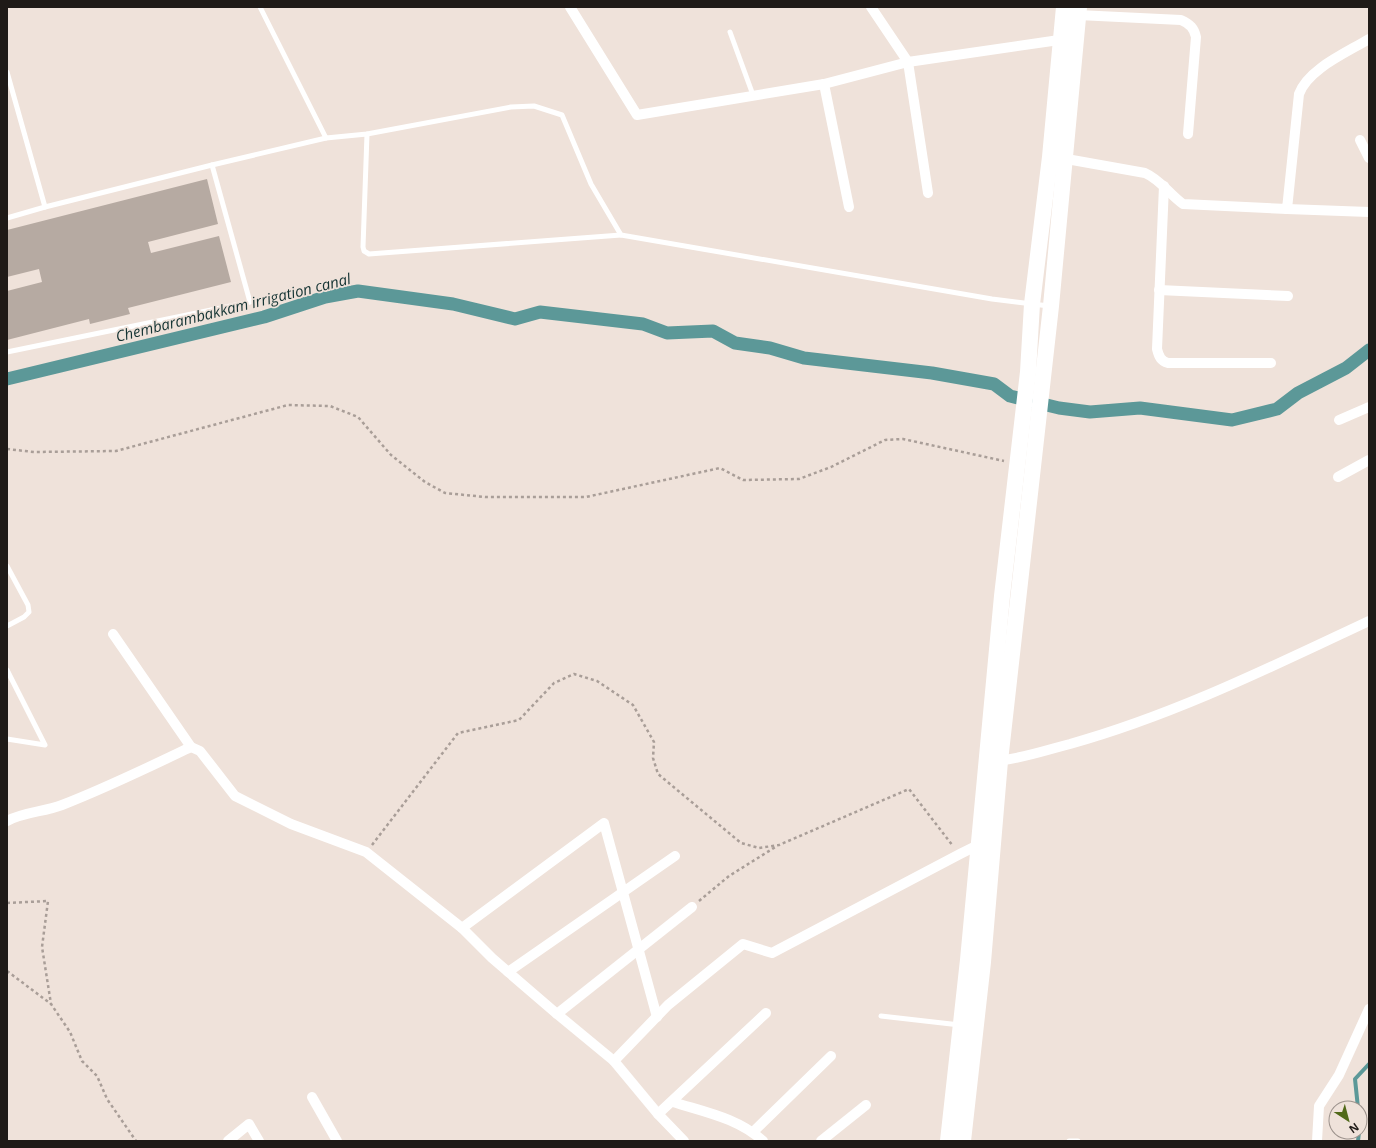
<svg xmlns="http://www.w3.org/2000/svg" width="1376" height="1148" font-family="'Open Sans',sans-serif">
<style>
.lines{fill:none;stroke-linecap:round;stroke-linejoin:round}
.stream{stroke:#5c9898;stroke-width:4}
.canal{stroke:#5c9898;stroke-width:13}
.building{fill:#b6aaa2}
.path{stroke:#a99e98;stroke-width:2.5;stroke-dasharray:3 3;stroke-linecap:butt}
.lane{stroke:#fff;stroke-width:5}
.street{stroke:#fff;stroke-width:10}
.primary{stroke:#fff;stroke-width:16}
.labels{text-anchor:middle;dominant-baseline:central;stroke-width:3.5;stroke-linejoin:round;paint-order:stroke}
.water-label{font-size:15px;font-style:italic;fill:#143333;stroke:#efe2da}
</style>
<rect width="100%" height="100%" fill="#efe2da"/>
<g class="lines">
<!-- stream -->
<g class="stream">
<path d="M1358,1108L1355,1079L1369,1064"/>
<path d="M1358,1141L1359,1132"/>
</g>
<!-- canal -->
<path class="canal" d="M7,379L264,317L325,297L358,291L453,304L515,319L540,312L643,324L667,333L713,331L735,343L770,348L804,358L932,373L994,384L1010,396L1059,408L1090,412L1140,408L1232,420L1277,409L1298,393L1346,368L1369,350"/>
</g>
<!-- building -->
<path class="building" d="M207,179L218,224L148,242L151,253L219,236L231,282L128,308L130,314L90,324L89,319L7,340V291L42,282L39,269L7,277V230Z"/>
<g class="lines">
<!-- path -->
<g class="path">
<path d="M7,449L34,452L116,451L288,405L330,406L358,417L391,455L425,482L445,493L485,497H586L720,468L743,480L799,479L831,467L885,440L903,439L1004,461"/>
<path d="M372,845L458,733L519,720L554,683L574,674L597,681L633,705L654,742L653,758L658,774L741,843L759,848L779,845L909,789L953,846"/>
<path d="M699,901L729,876L777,846"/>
<path d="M7,903L48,901L42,947L51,1004"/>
<path d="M7,971L51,1004L70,1032L82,1061L97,1076L107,1099L136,1141"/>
</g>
<!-- lane -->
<g class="lane">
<path d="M260,7L326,138L367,134L511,107L534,106L562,115L591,184L621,235L992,299L1049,306"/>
<path d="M730,32L753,95"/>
<path d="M7,72L45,207L212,165L326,138"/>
<path d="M367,134L363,247L364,251L369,254L621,235"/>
<path d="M7,218L45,207"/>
<path d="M7,352L250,302L212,165"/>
<path d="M7,566L28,605L29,612L24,617L7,626"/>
<path d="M7,670L45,745L7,739"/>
<path d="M881,1016L960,1025"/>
<path d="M1069,1141H1078"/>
</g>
<!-- street -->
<g class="street">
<path d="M570,7L637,115L824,84L908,62L928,193"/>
<path d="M871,7L908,62L1066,39"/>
<path d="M1078,15L1181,20C1190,24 1194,28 1196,37L1188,134"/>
<path d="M824,84L849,207"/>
<path d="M1360,140L1369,158"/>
<path d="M1061,158L1145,173C1161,180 1169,194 1183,204L1287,209L1299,94C1308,69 1346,53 1369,39"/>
<path d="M1164,186L1157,349C1159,357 1161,361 1168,363H1271"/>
<path d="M1287,209L1369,212"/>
<path d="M1159,290L1288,296"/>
<path d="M1339,420L1369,407"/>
<path d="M1338,477L1369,460"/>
<path d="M113,634L191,747L200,751L235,796L291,824L366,852L462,928"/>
<path d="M996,761C1021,759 1046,750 1070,744C1174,715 1271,667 1369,621"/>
<path d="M7,821C24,812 44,812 62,805C106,788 149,767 191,747"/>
<path d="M508,972L675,856"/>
<path d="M557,1014L492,958L462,928L604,823L657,1017"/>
<path d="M614,1061L668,1005L743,944L772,953L960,854L978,845H983"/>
<path d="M312,1097L337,1141"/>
<path d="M673,1102C704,1112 738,1118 763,1141"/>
<path d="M658,1114L614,1061L557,1014L692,907"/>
<path d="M753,1132L831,1056"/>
<path d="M228,1141L249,1124L259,1141"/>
<path d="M684,1141L658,1114L766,1013"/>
<path d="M821,1141L866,1105"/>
<path d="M1317,1141L1319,1106L1339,1075L1369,1009"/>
</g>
<!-- primary -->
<g class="primary">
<path d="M948,1141L968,960L1002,596L1028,372L1032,304L1050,157L1064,7"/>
<path d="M963,1141L983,962L1000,761L1051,306L1079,7"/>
</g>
</g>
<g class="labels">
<!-- water labels -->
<g class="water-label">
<text transform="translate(233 307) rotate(-14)">Chembarambakkam irrigation canal</text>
</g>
</g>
<!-- border -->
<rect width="1376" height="1148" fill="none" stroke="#1f1a17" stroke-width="16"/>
<!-- north arrow -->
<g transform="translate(1348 1120) rotate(144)"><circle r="19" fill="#efe2da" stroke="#9c928c"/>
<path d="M0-3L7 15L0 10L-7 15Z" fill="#516919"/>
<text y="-6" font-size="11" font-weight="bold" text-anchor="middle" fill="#1f1a17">N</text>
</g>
</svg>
